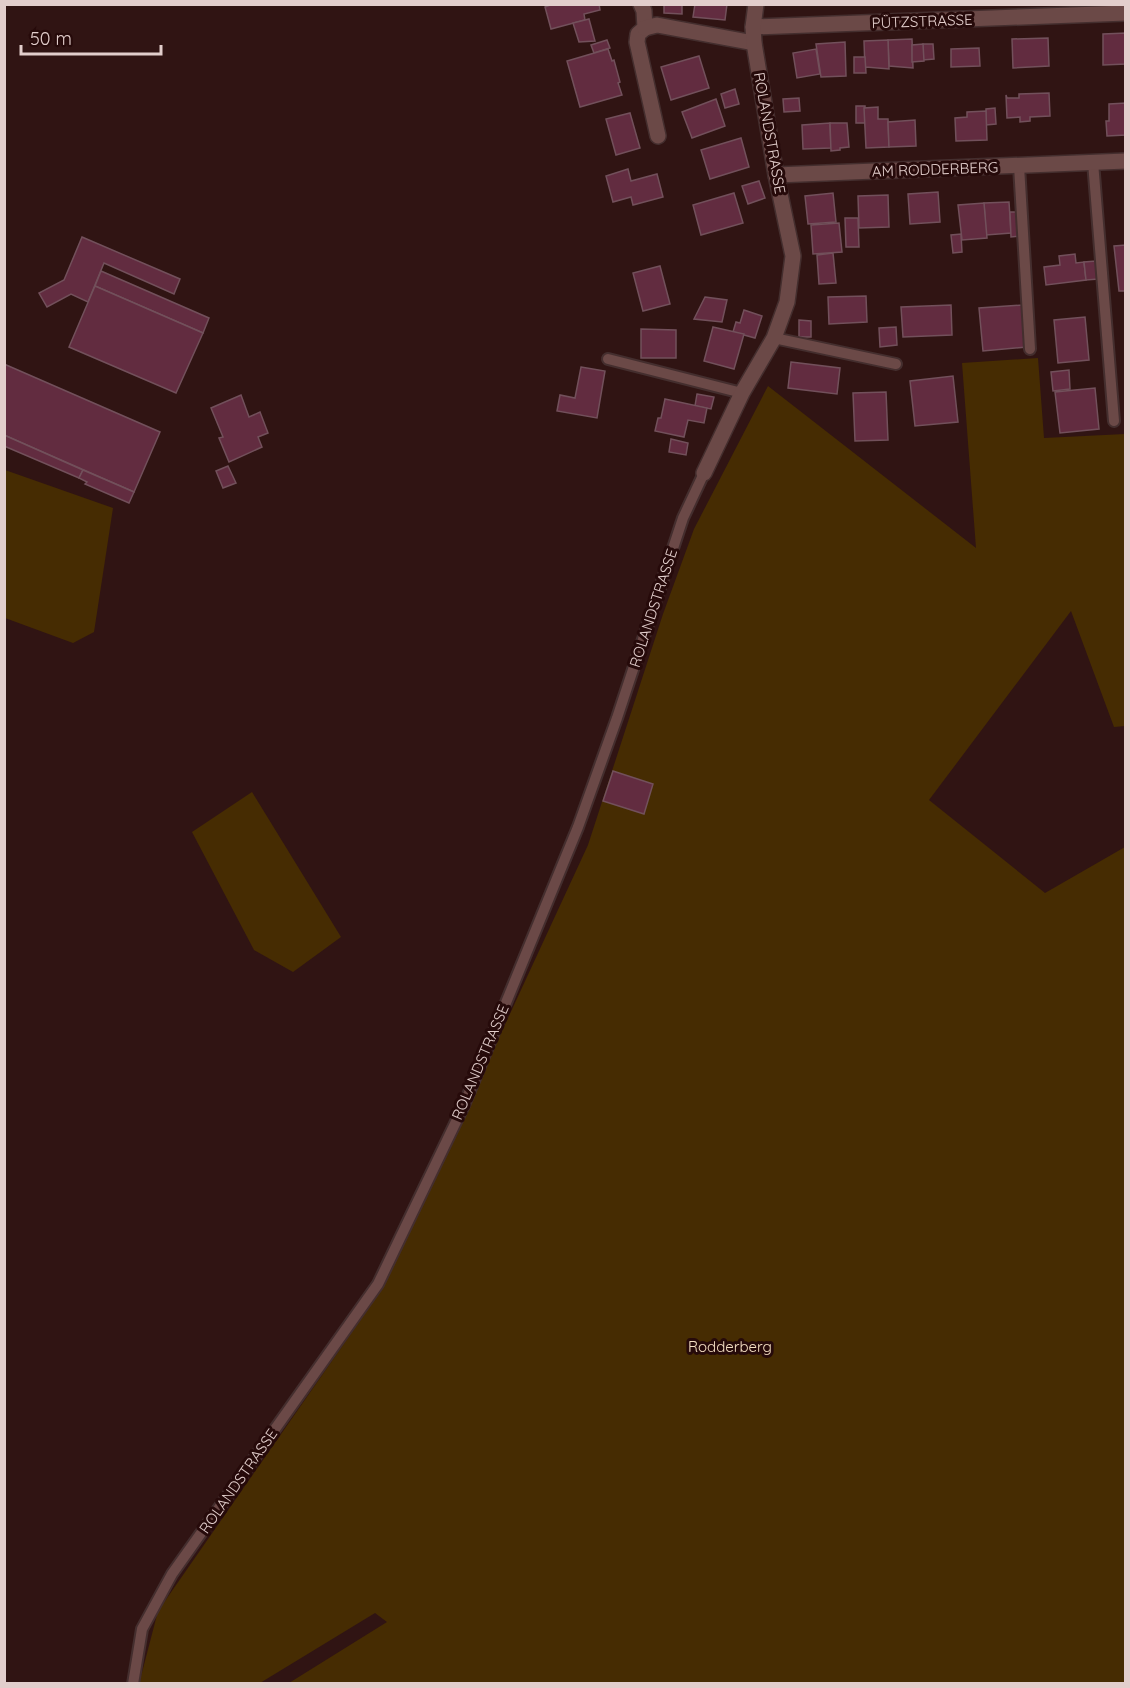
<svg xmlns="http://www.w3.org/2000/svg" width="1130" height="1688" font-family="Quicksand,sans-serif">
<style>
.green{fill:#462c02}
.building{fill:#622c40;stroke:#72505b;stroke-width:1.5}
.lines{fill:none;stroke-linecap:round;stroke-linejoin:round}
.service-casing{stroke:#442e2e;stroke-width:14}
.minor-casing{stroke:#442e2e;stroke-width:18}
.service{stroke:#6b4947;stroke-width:10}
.minor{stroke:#6b4947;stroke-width:15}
.labels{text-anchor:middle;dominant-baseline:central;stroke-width:6;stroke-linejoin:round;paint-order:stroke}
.street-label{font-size:15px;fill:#e2cecc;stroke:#260a0a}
.park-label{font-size:15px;fill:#f6e0c4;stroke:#260a0a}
</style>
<rect width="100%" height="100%" fill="#301413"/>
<!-- green -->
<g class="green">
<path d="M1038,358L1044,438L1125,434V726L1114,727L1071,611L929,800L1045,893L1125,847V1683H289L387,1622L375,1613L260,1683L139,1684L158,1611L384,1286L588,845L663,614L694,529L768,386L976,548L962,363Z"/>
<path d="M5,470L113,508L94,632L73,643L5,618Z"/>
<path d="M252,792L341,937L293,972L254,950L192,832Z"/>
</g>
<!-- building -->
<g class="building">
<path d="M553,4H599L600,10L584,14L585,20L551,29L545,7Z"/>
<path d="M664,4H682V14L664,13Z"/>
<path d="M695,4H727L725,20L693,17Z"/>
<path d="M589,19L595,41L579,42L573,23Z"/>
<path d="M1126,33V64L1103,65V34Z"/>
<path d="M1048,38L1049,66L1013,68L1012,39Z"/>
<path d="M912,39L913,68L889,66L888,40Z"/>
<path d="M607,40L610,48L594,53L591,45Z"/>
<path d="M888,40L889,69L866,67L865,69L864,41Z"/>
<path d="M845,42L846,76L821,77L816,44Z"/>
<path d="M923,44H933L934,59L923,60Z"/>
<path d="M923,44L924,61L912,62V45Z"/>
<path d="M979,48L980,66L951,67V49Z"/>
<path d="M608,49L612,61L614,60L620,82L618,83L622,95L580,107L567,61Z"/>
<path d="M816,49L820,74L797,78L793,53Z"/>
<path d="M699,56L709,88L671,100L661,67Z"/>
<path d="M854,57H865L866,73H854Z"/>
<path d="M735,89L739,104L725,108L721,94Z"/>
<path d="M1049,93L1050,116L1030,117V121L1020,122V117L1007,118L1006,95L1007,98H1019V94Z"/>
<path d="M799,98L800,111L784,112L783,99Z"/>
<path d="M716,99L725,126L692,138L682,112Z"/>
<path d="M1126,103V135L1107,136L1106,121H1109V104Z"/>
<rect x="856" y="106" width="9" height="17"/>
<path d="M878,107V119H888L889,147L866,148L864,108Z"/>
<path d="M995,108L996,124L986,125V109Z"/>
<path d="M986,111L987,140L956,141L955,118L967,117V112Z"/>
<path d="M630,113L640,148L616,155L606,119Z"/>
<path d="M915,120L916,146L889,147L888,122Z"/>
<path d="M830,123L831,148L803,149L802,125Z"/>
<path d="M830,123H847L849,147L840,148V150L831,151Z"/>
<path d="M741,138L749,167L710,179L701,150Z"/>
<path d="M628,169L631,181L657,174L663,197L633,205L631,197L613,202L606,176Z"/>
<path d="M759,181L765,198L748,204L742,186Z"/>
<path d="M938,192L940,222L910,224L908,194Z"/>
<path d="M734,193L743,223L701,235L693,205Z"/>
<path d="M833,193L836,222L808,224L805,196Z"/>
<path d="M888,195L889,227L859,228L858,196Z"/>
<path d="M1009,202L1011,233L986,235L984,203Z"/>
<path d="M984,203L987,238L962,240L958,205Z"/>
<path d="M1010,212H1018L1020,236L1011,237Z"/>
<path d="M845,218H858L859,247H846Z"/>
<path d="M839,223L842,252L813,254L811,225Z"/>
<path d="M961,234L962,252L953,253L951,235Z"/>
<path d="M82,237L180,279L174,294L104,263L88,302L71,294L47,307L39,293L64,280Z"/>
<path d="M1126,245V291H1119L1114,246Z"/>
<path d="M833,253L836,283L819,284L817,255Z"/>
<path d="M1075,254L1076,263L1084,262L1086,280L1046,285L1044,267L1060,265L1059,256Z"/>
<path d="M1096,261L1098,279L1086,280L1084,262Z"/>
<path d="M660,266L670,304L643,311L633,273Z"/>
<path d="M101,271L209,318L203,333L95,286Z"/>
<path d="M95,286L203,333L176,393L69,347Z"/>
<path d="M866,296L867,322L829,324L828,297Z"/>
<path d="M705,297L727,300L722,322L694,319Z"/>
<path d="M951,305L952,335L903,337L901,307Z"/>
<path d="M1023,305L1027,347L983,351L979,308Z"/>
<path d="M744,310L762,316L755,338L733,332L736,322L740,323Z"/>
<path d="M1085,317L1089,360L1058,363L1054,320Z"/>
<path d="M799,320L811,321V337H799Z"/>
<path d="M713,327L744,334L734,369L704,361Z"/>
<path d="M896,327L897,345L880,347L879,328Z"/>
<path d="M641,329L676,330V358H641Z"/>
<path d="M791,362L840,368L837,394L788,388Z"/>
<path d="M4,364L160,432L134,492L4,435Z"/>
<path d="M581,367L605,371L597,418L557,411L560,395L575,398Z"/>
<path d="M1069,370L1070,389L1053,391L1051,372Z"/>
<path d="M953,376L958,422L915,426L910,381Z"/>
<path d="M1095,388L1099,429L1060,433L1055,392Z"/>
<path d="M886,392L888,440L855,441L853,393Z"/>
<path d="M697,394L714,397L711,409L695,406Z"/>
<path d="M241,395L249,417L260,412L268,433L258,437L262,447L229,462L219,438L223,437L211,408Z"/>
<path d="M665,399L707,408L704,423L688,420L684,437L655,431L658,418H661Z"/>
<path d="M4,435L83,470L79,478L4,446Z"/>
<path d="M671,439L688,443L686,455L669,452Z"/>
<path d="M228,466L236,483L223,488L216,471Z"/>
<path d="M83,470L134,492L129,503L85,484L87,482L79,478Z"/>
<path d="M613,771L653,784L644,814L603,801Z"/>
</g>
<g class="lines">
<!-- service casing -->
<g class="service-casing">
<g id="service">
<path d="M1093,162L1114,421"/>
<path d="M1019,166L1030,349"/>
<path d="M774,338L896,364"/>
<path d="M608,359L742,393"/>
<path d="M133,1684L142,1629L172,1574L378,1284L464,1105L578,827L617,718L683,518L704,473"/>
</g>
</g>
<!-- minor casing -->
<g class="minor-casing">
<g id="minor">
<path d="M641,4L644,11L645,28L638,34L637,42L658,136"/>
<path d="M753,27L1126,13"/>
<path d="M645,28L657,25L754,43"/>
<path d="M776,175L1126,161"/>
<path d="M704,473L742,393L774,338L787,302L793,256L776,175L754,43L753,27L756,4"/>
</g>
</g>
<!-- service -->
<use href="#service" class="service"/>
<!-- minor -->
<use href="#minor" class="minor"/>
</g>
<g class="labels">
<!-- street labels -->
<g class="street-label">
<text transform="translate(922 21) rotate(-2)">PÜTZSTRASSE</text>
<text transform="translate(770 133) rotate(80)">ROLANDSTRASSE</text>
<text transform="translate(935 169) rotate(-2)">AM RODDERBERG</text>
<text transform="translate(653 608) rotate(-72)">ROLANDSTRASSE</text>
<text transform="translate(480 1062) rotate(-67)">ROLANDSTRASSE</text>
<text transform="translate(238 1481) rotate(-55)">ROLANDSTRASSE</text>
</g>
<!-- park labels -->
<g class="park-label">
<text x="730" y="1346">Rodderberg</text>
</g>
</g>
<!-- border -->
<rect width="1130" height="1688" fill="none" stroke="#e2cecc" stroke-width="12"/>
<!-- scale -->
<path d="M21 45v9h140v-9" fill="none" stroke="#e2cecc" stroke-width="3"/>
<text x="30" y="45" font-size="18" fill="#e2cecc" stroke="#260a0a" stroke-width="4.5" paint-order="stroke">50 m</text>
</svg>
